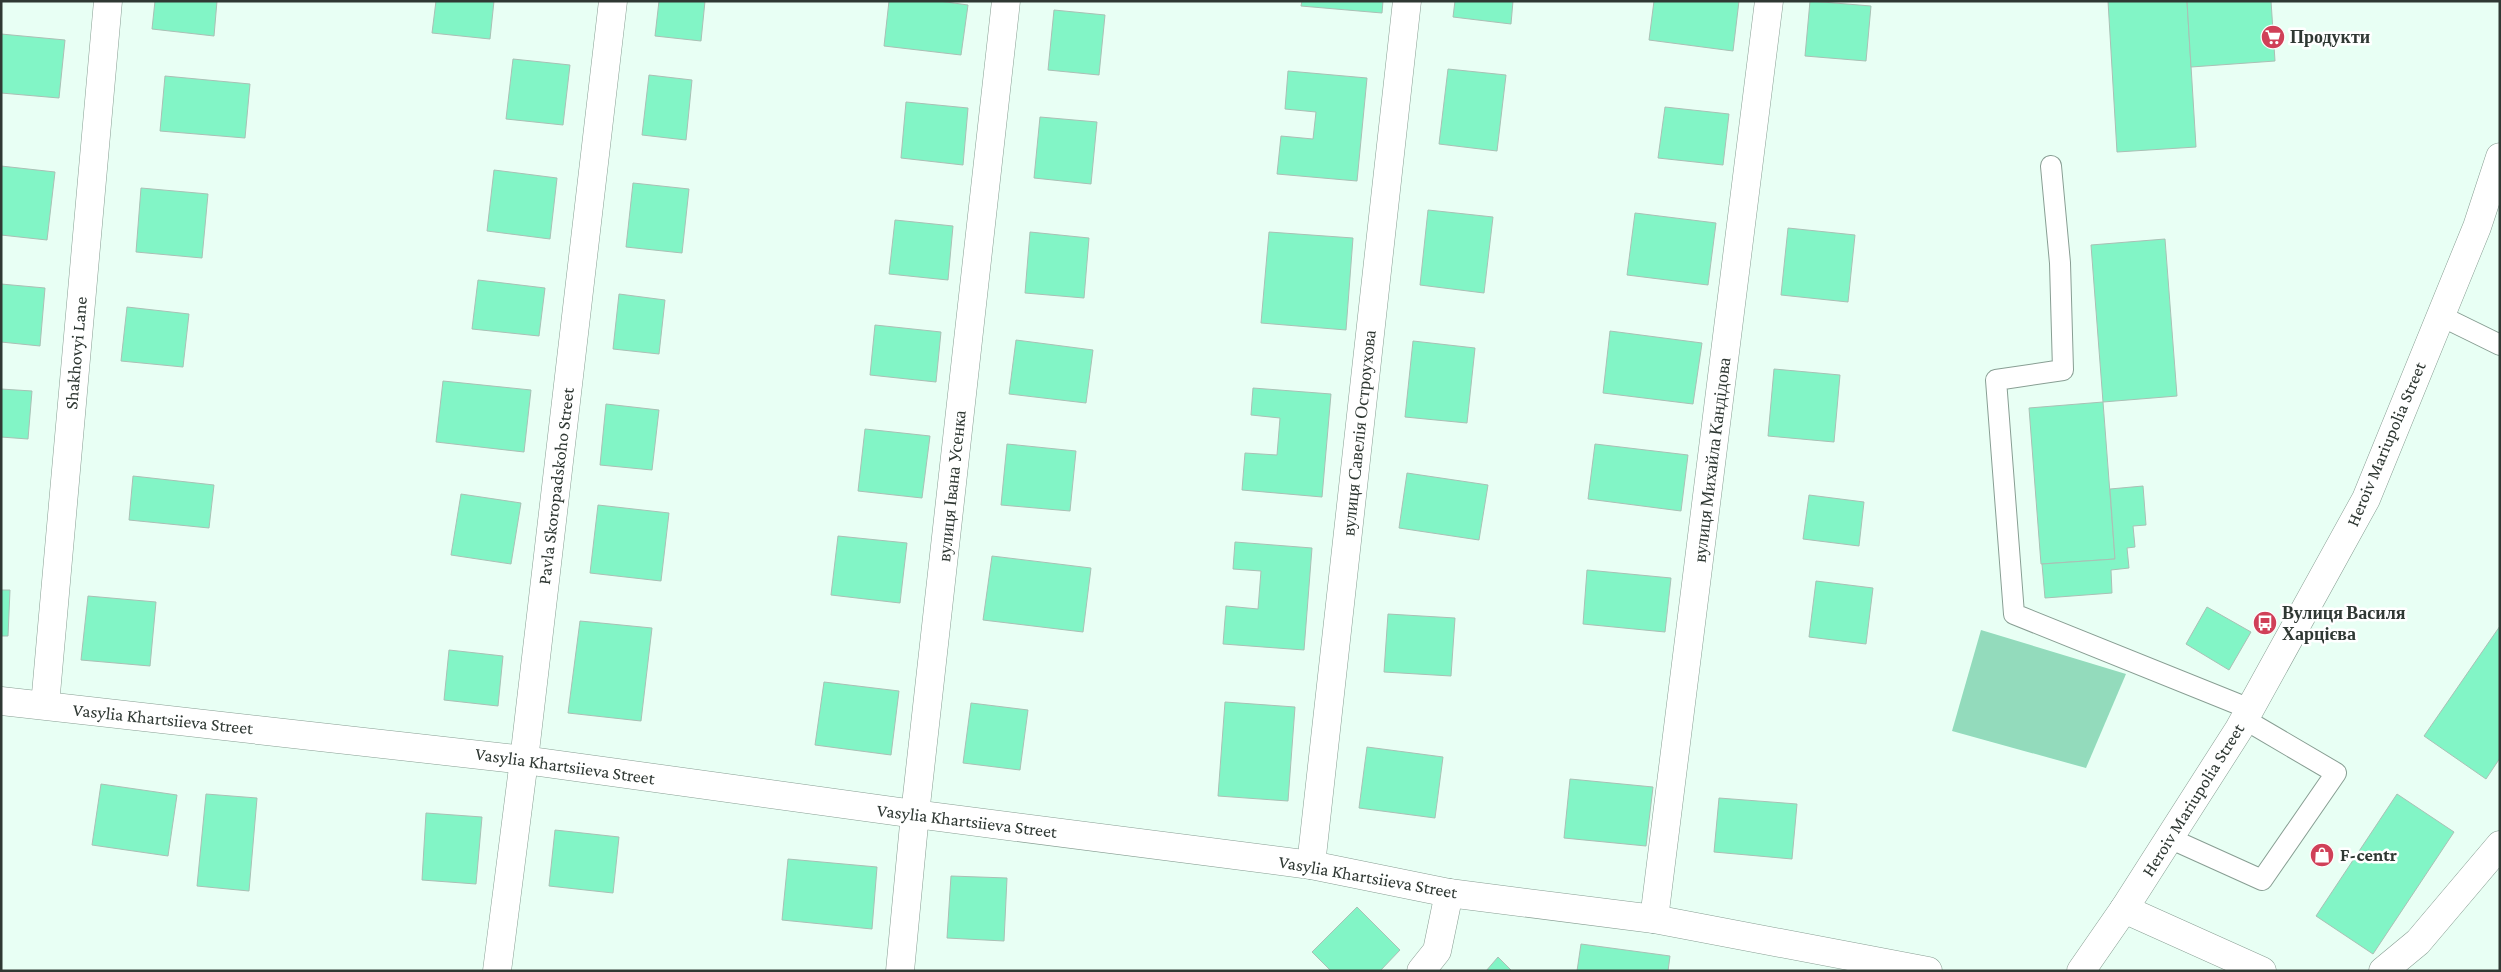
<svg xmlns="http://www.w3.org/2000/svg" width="2501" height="972" font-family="'Crimson Pro',serif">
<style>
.green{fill:#93dbbc}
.building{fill:#82f5c6;stroke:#aac0b5}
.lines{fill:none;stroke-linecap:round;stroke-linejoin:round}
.lane-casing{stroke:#889e93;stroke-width:22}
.street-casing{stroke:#889e93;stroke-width:29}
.secondary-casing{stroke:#889e93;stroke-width:29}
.lane{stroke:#fff;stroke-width:20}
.street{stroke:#fff;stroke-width:28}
.secondary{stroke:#fff;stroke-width:28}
.labels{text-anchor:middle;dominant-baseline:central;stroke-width:5;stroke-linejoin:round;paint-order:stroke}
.poi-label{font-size:18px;font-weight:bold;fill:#2f3833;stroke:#fff;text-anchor:start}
.street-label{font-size:18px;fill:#2f3833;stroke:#fff}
</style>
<rect width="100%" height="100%" fill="#e8fff4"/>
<!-- green -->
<path class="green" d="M1981,630L2126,674L2086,768L1952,731Z"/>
<!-- building -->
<g class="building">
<path d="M155,1H217L214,36L152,29Z"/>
<path d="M436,1H494L490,39L432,33Z"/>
<path d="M659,1H705L701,41L655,36Z"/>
<path d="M889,1H939L968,5L961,55L884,46Z"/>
<path d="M1302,1H1383L1382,13L1301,6Z"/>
<path d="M1455,1H1513L1511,24L1453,17Z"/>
<path d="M1654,1H1739L1733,51L1649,40Z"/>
<path d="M1810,1L1871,6L1866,61L1805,56Z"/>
<path d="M2108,1H2187L2196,147L2117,152Z"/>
<path d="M2187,1H2271L2275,61L2191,67Z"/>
<path d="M1054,10L1105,15L1099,75L1048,70Z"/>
<path d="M1,34L65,40L59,98L1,93Z"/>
<path d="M513,59L570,65L563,125L506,119Z"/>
<path d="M1448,69L1506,75L1497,151L1439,144Z"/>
<path d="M1288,71L1367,78L1357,181L1277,174L1281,136L1313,139L1316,112L1285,109Z"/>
<path d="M649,75L692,80L686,140L642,135Z"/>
<path d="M165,76L250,84L245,138L160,131Z"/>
<path d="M906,102L968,108L963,165L901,158Z"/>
<path d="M1665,107L1729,114L1723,165L1658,158Z"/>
<path d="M1040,117L1097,122L1091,184L1034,178Z"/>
<path d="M1,166L55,172L47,240L1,235Z"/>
<path d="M494,170L557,178L550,239L487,231Z"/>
<path d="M633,183L689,189L682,253L626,247Z"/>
<path d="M141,188L208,194L202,258L136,252Z"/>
<path d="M1428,210L1493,217L1484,293L1420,285Z"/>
<path d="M1635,213L1716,223L1708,285L1627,275Z"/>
<path d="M895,220L953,226L948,280L889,274Z"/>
<path d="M1788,228L1855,235L1848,302L1781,295Z"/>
<path d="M1030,232L1089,238L1084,298L1025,293Z"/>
<path d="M1269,232L1353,238L1346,330L1261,323Z"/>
<path d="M2165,239L2177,396L2103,402L2091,245Z"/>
<path d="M478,280L545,288L539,336L472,329Z"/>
<path d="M1,284L45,288L40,346L1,342Z"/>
<path d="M619,294L665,300L659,354L613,349Z"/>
<path d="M127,307L189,314L183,367L121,361Z"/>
<path d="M875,325L941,332L936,382L870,375Z"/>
<path d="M1610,331L1702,343L1693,404L1603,393Z"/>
<path d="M1016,340L1093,350L1086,403L1009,394Z"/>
<path d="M1413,341L1475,348L1467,423L1405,417Z"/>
<path d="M1774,369L1840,375L1834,442L1768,436Z"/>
<path d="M443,381L531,390L524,452L436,442Z"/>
<path d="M1253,388L1331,394L1322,497L1242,490L1245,453L1277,455L1280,418L1251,415Z"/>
<path d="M1,389L32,391L28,439L1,437Z"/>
<path d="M2103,402L2115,559L2041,564L2029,408Z"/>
<path d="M606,404L659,410L652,470L600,465Z"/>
<path d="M865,429L930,436L922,498L858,491Z"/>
<path d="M1007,444L1076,451L1070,511L1001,505Z"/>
<path d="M1595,444L1688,455L1681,511L1588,499Z"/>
<path d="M1407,473L1488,485L1479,540L1399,528Z"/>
<path d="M133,476L214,485L209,528L129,520Z"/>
<path d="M2143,486L2146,525L2133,526L2135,547L2127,548L2129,568L2111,570L2112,593L2045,598L2042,564L2115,559L2110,489Z"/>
<path d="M461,494L521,503L511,564L451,555Z"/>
<path d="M1809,495L1864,502L1859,546L1803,539Z"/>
<path d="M598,505L669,513L661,581L590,573Z"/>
<path d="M838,536L907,543L900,603L831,595Z"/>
<path d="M1235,542L1312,548L1304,650L1223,644L1226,606L1258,609L1261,571L1233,569Z"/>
<path d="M992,556L1091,568L1083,632L983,620Z"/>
<path d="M1587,570L1671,578L1665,632L1583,624Z"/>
<path d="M1816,581L1873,588L1866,644L1809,637Z"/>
<path d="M1,590H10L8,636H1Z"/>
<path d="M88,596L156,602L150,666L81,660Z"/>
<path d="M2207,607L2251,632L2229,670L2186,644Z"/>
<path d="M1388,614L1455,618L1451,676L1384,672Z"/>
<path d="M580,621L652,628L641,721L568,713Z"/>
<path d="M2500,626V758L2486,779L2424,736Z"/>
<path d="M449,650L503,656L498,706L444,700Z"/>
<path d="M824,682L899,691L891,755L815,745Z"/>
<path d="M1225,702L1295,707L1288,801L1218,796Z"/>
<path d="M971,703L1028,710L1020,770L963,763Z"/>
<path d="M1367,747L1443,757L1435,818L1359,808Z"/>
<path d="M1570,779L1653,787L1646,846L1564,838Z"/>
<path d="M101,784L177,795L168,856L92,845Z"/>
<path d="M206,794L257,798L249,891L197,886Z"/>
<path d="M2397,794L2454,832L2373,954L2316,916Z"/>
<path d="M1719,798L1797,804L1792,859L1714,852Z"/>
<path d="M426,813L482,817L476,884L422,880Z"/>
<path d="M555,830L619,837L613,893L549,886Z"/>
<path d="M788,859L877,867L872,929L782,920Z"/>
<path d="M951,876L1007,878L1004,941L947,938Z"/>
<path d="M1357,907L1400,950L1380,971H1331L1312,952Z"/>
<path d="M1581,944L1670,956L1668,971H1577Z"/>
<path d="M1498,957L1512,971H1486Z"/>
</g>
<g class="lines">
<!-- lane casing -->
<g class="lane-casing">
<g id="lane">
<path d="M2051,166L2060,263L2063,370L1996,380L2014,614L2250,709"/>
<path d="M2441,316L2500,345"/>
<path d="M2169,838L2262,880L2336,773L2244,719"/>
</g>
</g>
<!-- street casing -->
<g class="street-casing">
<g id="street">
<path d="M1,701L524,760L915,814L1311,865L1449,893L1654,919L1928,971"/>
<path d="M45,705L108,1"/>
<path d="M1311,865L1407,1"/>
<path d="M2124,909L2262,971"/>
<path d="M1654,919L1769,1"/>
<path d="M497,971L524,760L613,1"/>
<path d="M900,971L915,814L1006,1"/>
<path d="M1421,971L1437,951L1449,893"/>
<path d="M2383,971L2418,942L2500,845"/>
</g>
</g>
<!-- secondary casing -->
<g class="secondary-casing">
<path id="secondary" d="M2081,971L2124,909L2239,729L2366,499L2477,227L2500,157"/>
</g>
<!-- lane -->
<use href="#lane" class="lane"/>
<!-- street -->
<use href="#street" class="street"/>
<!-- secondary -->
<use href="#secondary" class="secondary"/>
</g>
<!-- icons -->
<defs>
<g id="supermarket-disc" transform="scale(1.25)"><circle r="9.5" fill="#d04058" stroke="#fff"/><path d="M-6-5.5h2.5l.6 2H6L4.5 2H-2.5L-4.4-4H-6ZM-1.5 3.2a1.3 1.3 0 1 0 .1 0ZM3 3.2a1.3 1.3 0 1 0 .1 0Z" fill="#fff"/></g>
<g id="bus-disc" transform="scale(1.25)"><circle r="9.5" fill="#d04058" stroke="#fff"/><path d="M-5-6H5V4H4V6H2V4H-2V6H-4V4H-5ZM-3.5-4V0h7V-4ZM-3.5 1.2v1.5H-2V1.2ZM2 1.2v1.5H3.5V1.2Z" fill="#fff"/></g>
<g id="shop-disc" transform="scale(1.25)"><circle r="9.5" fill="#d04058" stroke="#fff"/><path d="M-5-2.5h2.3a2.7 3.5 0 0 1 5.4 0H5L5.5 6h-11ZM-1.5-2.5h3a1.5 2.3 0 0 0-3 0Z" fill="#fff"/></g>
</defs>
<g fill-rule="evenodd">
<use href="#supermarket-disc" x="2273" y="37"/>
<use href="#bus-disc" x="2265" y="623"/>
<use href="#shop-disc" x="2322" y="855"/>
</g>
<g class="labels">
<!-- poi labels -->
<g class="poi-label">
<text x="2290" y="37">Продукти</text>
<text x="2282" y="613">Вулиця Василя<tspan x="2282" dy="21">Харцієва</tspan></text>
<text x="2340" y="855">F-centr</text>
</g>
<!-- street labels -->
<g class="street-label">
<text transform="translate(76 353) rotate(-85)">Shakhovyi Lane</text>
<text transform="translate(1359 433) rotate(-84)">вулиця Савелія Остроухова</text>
<text transform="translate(2386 444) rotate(-67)">Heroiv Mariupolia Street</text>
<text transform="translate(1712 460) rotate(-83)">вулиця Михайла Кандідова</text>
<text transform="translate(556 486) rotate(-83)">Pavla Skoropadskoho Street</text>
<text transform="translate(952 486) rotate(-84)">вулиця Івана Усенка</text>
<text transform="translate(163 719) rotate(6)">Vasylia Khartsiieva Street</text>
<text transform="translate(565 766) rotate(8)">Vasylia Khartsiieva Street</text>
<text transform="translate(2193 800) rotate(-58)">Heroiv Mariupolia Street</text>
<text transform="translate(967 821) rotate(7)">Vasylia Khartsiieva Street</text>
<text transform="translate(1368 877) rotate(10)">Vasylia Khartsiieva Street</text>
</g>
</g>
<!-- border -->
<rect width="2501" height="972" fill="none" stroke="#2f3833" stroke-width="5"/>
</svg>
